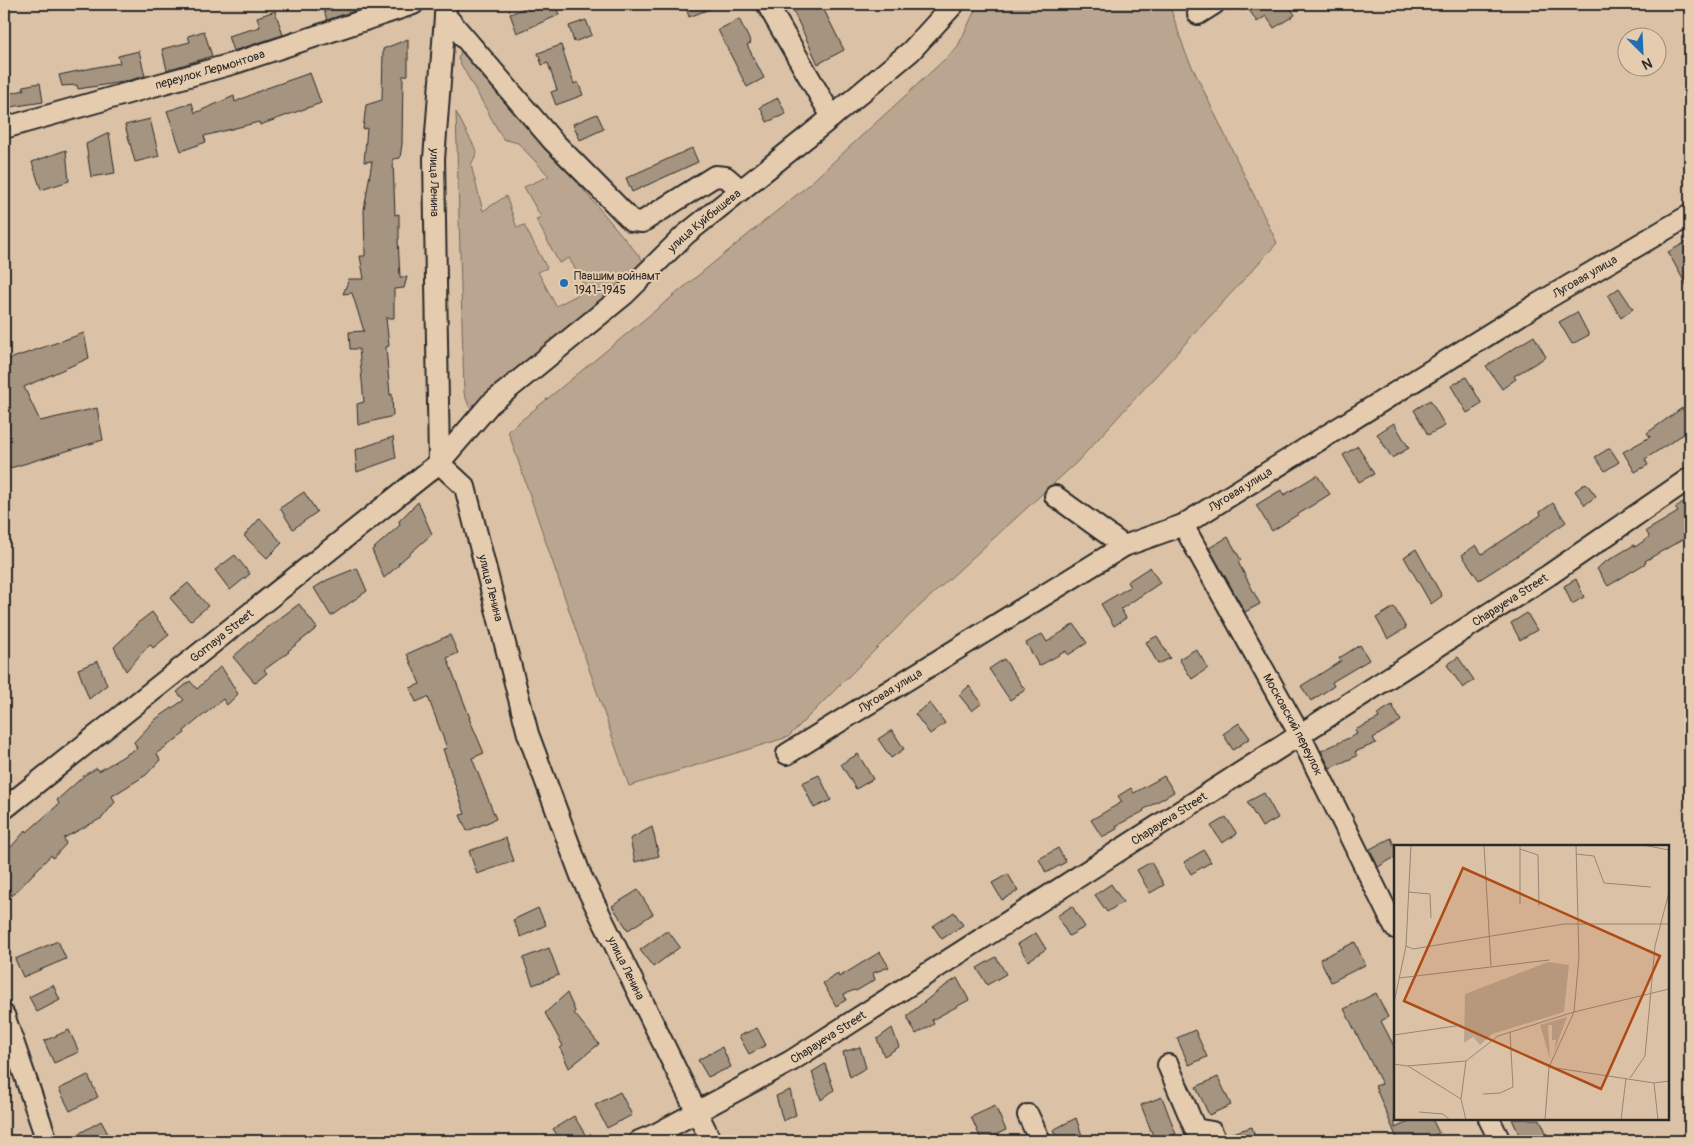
<svg xmlns="http://www.w3.org/2000/svg" width="1694" height="1145" font-family="Pangolin,sans-serif">
<style>
.green{fill:#baa690;stroke:#72685e}
.building{fill:#a49480;stroke:#2b2b2b}
.lines{fill:none;stroke-linecap:round;stroke-linejoin:round}
.minor-casing{stroke:#2b2b2b;stroke-width:24}
.minor{stroke:#e6ccae;stroke-width:20}
.poi-dot{fill:#1f6fb2;stroke:#e6ccae;stroke-width:2}
.labels{text-anchor:middle;dominant-baseline:central;stroke-width:4;stroke-linejoin:round;paint-order:stroke}
.street-label{font-size:12px;fill:#2b2b2b;stroke:#e6ccae}
.poi-label{font-size:12px;fill:#2b2b2b;stroke:#e6ccae;text-anchor:start}
.inset-road{fill:none;stroke:#958675;stroke-width:1}
.view{fill:#af4b15;fill-opacity:0.15;stroke:#af4b15;stroke-width:2.5}
.inset-edge{fill:none;stroke:#2b2b2b;stroke-width:2.5}
</style>
<rect width="100%" height="100%" fill="#dbc2a6"/>
<filter id="ink" filterUnits="userSpaceOnUse"><feTurbulence type="fractalNoise" baseFrequency=".02" numOctaves="2"/><feDisplacementMap in="SourceGraphic" scale="10" xChannelSelector="R" yChannelSelector="G"/><feConvolveMatrix kernelMatrix="1 2 1 2 8 2 1 2 1" color-interpolation-filters="sRGB"/></filter>
<g filter="url(#ink)">
<!-- green -->
<g class="green">
<path d="M978,4H1169L1186,54L1277,243L1077,462L911,614L788,737L629,786L508,431L805,188L957,48Z"/>
<path d="M463,47L646,264L473,409L469,406L464,393L456,112L477,152L471,165L483,211L506,196L517,228L524,225L547,268L538,272L556,306L587,290L569,258L559,263L536,219L541,217L524,187L549,176L518,143L503,139L458,59Z"/>
</g>
<!-- building -->
<g class="building">
<path d="M322,4H371L372,5L327,20Z"/>
<path d="M535,4H555L559,15L517,33L510,14Z"/>
<path d="M685,4H720V5L689,17Z"/>
<path d="M790,4H821L844,50L818,64Z"/>
<path d="M1255,4H1288L1295,15L1274,28L1266,16L1257,22L1248,8Z"/>
<path d="M275,11L283,35L233,51L228,36L260,27L257,17Z"/>
<path d="M739,19L751,43L747,45L764,78L747,87L718,30Z"/>
<path d="M586,20L592,35L574,42L569,26Z"/>
<path d="M204,31L212,56L167,70L162,49L190,42L188,36Z"/>
<path d="M408,39V75L403,76L402,144L400,158L393,159L395,215L399,214V239H398L400,277H407L404,288L394,289V318H386L389,346L386,347L390,395L392,394L393,416L358,425L357,404L364,402L359,349H350L349,332L364,331L352,293L343,294L349,279H364L360,256H365L364,210L372,161L364,162L367,128L363,129L366,105L382,100L383,49Z"/>
<path d="M561,45L574,84L578,82L583,95L556,105L551,92L557,90L548,63L542,65L538,53Z"/>
<path d="M139,51L145,76L123,82L78,89L77,85L62,86L59,75L97,67L120,63L118,56Z"/>
<path d="M310,73L321,103L260,125L259,122L204,136L206,142L181,151L167,111L192,103L195,113L234,96L235,102L264,89Z"/>
<path d="M40,83L43,102L4,108V95L24,90L23,86Z"/>
<path d="M778,98L786,114L767,122L760,107Z"/>
<path d="M597,114L604,129L580,140L573,124Z"/>
<path d="M150,119L159,156L135,162L125,125Z"/>
<path d="M109,133L115,173L91,177L86,144Z"/>
<path d="M692,148L698,162L632,192L626,178Z"/>
<path d="M66,150L69,181L41,190L32,162Z"/>
<path d="M1690,240V292L1668,252Z"/>
<path d="M1619,288L1633,309L1621,318L1608,296Z"/>
<path d="M1577,312L1589,335L1572,344L1559,322Z"/>
<path d="M84,333L89,358L24,387L40,421L97,408L103,440L4,470V429L9,427L4,414V361Z"/>
<path d="M1534,336L1546,357L1514,376L1516,379L1502,389L1486,366Z"/>
<path d="M1466,377L1482,404L1467,413L1451,386Z"/>
<path d="M1430,400L1445,426L1428,435L1414,410Z"/>
<path d="M1682,408L1690,422V430L1645,459L1648,465L1635,472L1623,452L1650,437L1647,433Z"/>
<path d="M1394,423L1409,448L1392,458L1377,434Z"/>
<path d="M393,437L396,458L357,472L355,450Z"/>
<path d="M1358,446L1374,474L1359,482L1343,455Z"/>
<path d="M1610,448L1619,462L1605,471L1595,457Z"/>
<path d="M1317,475L1330,494L1272,531L1256,505L1281,490L1284,495Z"/>
<path d="M1586,483L1596,496L1585,505L1575,491Z"/>
<path d="M304,492L317,512L293,529L280,508Z"/>
<path d="M1690,499V535L1645,561L1646,563L1608,586L1597,569L1602,564L1634,545L1635,547L1648,538L1649,536L1646,531L1678,512L1675,508Z"/>
<path d="M418,502L432,534L398,564L399,565L384,578L372,550L400,525L399,521Z"/>
<path d="M1553,503L1566,522L1523,552L1479,580L1462,555L1476,545L1482,554L1541,515L1540,512Z"/>
<path d="M260,518L282,543L267,558L244,536Z"/>
<path d="M1228,537L1241,560L1238,562L1260,604L1245,612L1209,548Z"/>
<path d="M1416,549L1442,596L1431,604L1404,557Z"/>
<path d="M235,555L250,574L230,590L215,570Z"/>
<path d="M1150,567L1160,583L1121,609L1126,618L1114,626L1101,604L1130,587L1127,582Z"/>
<path d="M357,568L367,591L331,616L314,588L327,580Z"/>
<path d="M1576,579L1584,597L1572,604L1564,586Z"/>
<path d="M188,583L208,606L190,621L170,598Z"/>
<path d="M299,604L317,628L288,651L289,652L264,670L267,673L255,683L233,657L260,633Z"/>
<path d="M1394,607L1406,628L1388,639L1376,618Z"/>
<path d="M152,612L169,635L153,648L150,644L126,671L114,647L136,626L135,625Z"/>
<path d="M1527,613L1537,630L1520,640L1511,623Z"/>
<path d="M1074,624L1087,643L1068,655L1066,651L1039,666L1026,643L1042,634L1047,642Z"/>
<path d="M450,635L458,653L447,658L470,718H469L484,753L472,758L496,819L467,831L460,815L465,814L443,749L447,748L428,697L416,702L410,688L420,684L407,654Z"/>
<path d="M1157,636L1170,658L1158,664L1146,642Z"/>
<path d="M1360,645L1369,660L1332,682L1334,686L1311,701L1301,686L1341,661L1339,658Z"/>
<path d="M1196,649L1208,668L1192,679L1179,659Z"/>
<path d="M1458,657L1474,680L1463,688L1447,665Z"/>
<path d="M1004,659L1025,690L1010,700L989,669Z"/>
<path d="M98,661L107,685L89,699L78,669Z"/>
<path d="M221,666L238,694L227,705L223,699L184,731L185,733L157,753L160,760L146,775L112,796L115,802L102,818L64,838L66,844L53,858L51,855L12,896L4,873V855L26,830L27,832L59,804L57,800L86,774L97,768L99,771L137,748L134,742L156,719L184,700L177,692L190,681L197,689Z"/>
<path d="M969,686L982,703L972,711L959,695Z"/>
<path d="M930,703L945,723L930,734L915,714Z"/>
<path d="M1392,705L1401,721L1373,738L1376,743L1355,752L1357,756L1330,768L1321,751L1357,734L1355,730L1379,718L1377,714Z"/>
<path d="M1239,723L1250,738L1233,750L1223,734Z"/>
<path d="M892,730L904,749L891,758L878,739Z"/>
<path d="M858,754L873,779L856,789L841,764Z"/>
<path d="M819,775L831,800L814,808L802,783Z"/>
<path d="M1164,776L1174,792L1143,810L1144,811L1116,826L1117,829L1102,837L1091,820L1122,802L1118,796L1131,788L1134,793Z"/>
<path d="M1264,793L1278,818L1262,827L1247,802Z"/>
<path d="M1226,817L1237,834L1222,843L1211,826Z"/>
<path d="M652,827L659,856L635,862L630,839Z"/>
<path d="M506,838L514,861L477,874L469,851Z"/>
<path d="M1391,838L1395,848V857L1378,867L1370,849Z"/>
<path d="M1058,848L1066,862L1046,873L1039,859Z"/>
<path d="M1204,850L1211,862L1191,874L1184,862Z"/>
<path d="M1151,862L1164,885L1150,893L1137,870Z"/>
<path d="M1008,874L1018,891L1002,900L992,883Z"/>
<path d="M1111,884L1123,902L1107,912L1095,895Z"/>
<path d="M638,890L653,914L628,930L612,906Z"/>
<path d="M1072,906L1085,927L1069,936L1057,916Z"/>
<path d="M538,908L546,925L521,937L513,920Z"/>
<path d="M954,912L963,925L942,939L933,926Z"/>
<path d="M665,932H669L680,947L653,967L640,950Z"/>
<path d="M1036,933L1046,949L1028,961L1018,944Z"/>
<path d="M58,941L66,959L23,977L15,959Z"/>
<path d="M1355,942L1365,965L1331,982L1320,959Z"/>
<path d="M549,948L559,975L533,985L523,958Z"/>
<path d="M880,952L889,967L873,973L875,980L856,991L855,990L844,994L846,1000L836,1006L823,983L838,974L839,977Z"/>
<path d="M996,957L1006,974L987,985L977,968Z"/>
<path d="M957,978L969,1000L932,1020L934,1024L916,1034L908,1019V1015L939,990Z"/>
<path d="M53,985L60,1000L37,1012L29,997Z"/>
<path d="M567,993L575,1011L574,1013L599,1044L569,1068L560,1048L563,1046L545,1013Z"/>
<path d="M1376,993L1388,1017L1381,1021L1395,1048V1128L1415,1119H1432L1439,1133L1422,1141H1398L1375,1086L1382,1084L1344,1009Z"/>
<path d="M757,1028L766,1045L749,1054L739,1036Z"/>
<path d="M892,1028L899,1047L884,1056L877,1039Z"/>
<path d="M69,1030L79,1052L54,1063L44,1041Z"/>
<path d="M1195,1030L1207,1057L1189,1065L1177,1038Z"/>
<path d="M722,1047L731,1067L708,1077L698,1060Z"/>
<path d="M860,1047L866,1068L850,1077L843,1052Z"/>
<path d="M825,1064L834,1090L821,1100L812,1072Z"/>
<path d="M88,1075L98,1097L70,1111L59,1089Z"/>
<path d="M1218,1077L1231,1105L1209,1115L1196,1087Z"/>
<path d="M790,1090L796,1115L783,1121L776,1096Z"/>
<path d="M620,1092L632,1115L607,1128L595,1105Z"/>
<path d="M1162,1097L1176,1134L1155,1141L1141,1105Z"/>
<path d="M995,1106L1006,1130L982,1141L971,1117Z"/>
<path d="M574,1116L589,1141H561L553,1129Z"/>
<path d="M1076,1118L1084,1141H1058L1053,1130Z"/>
<path d="M1512,1119H1540L1550,1141H1522Z"/>
<path d="M101,1121L112,1141H66Z"/>
<path d="M1252,1127L1256,1141H1228L1226,1135Z"/>
</g>
<g class="lines">
<!-- minor casing -->
<g class="minor-casing">
<g id="minor">
<path id="s1" d="M446,4L434,159L439,463L465,487L528,734L581,876L711,1141"/>
<path d="M767,4L832,117"/>
<path d="M1198,14L1214,4"/>
<path d="M445,15L552,140L632,221L642,222L715,176L726,177L741,190"/>
<path id="s2" d="M4,128L235,63L413,4"/>
<path d="M1055,496L1124,546"/>
<path id="s3" d="M1183,525L1300,735L1395,928"/>
<path id="s4" d="M787,754L1124,546L1183,525L1536,305L1690,215"/>
<path id="s5" d="M4,809L439,463L490,404L624,295L685,235L832,117L911,51L954,4"/>
<path d="M4,1015L47,1141"/>
<path d="M1168,1065L1195,1129L1212,1132L1216,1141"/>
<path d="M1028,1115L1040,1141"/>
<path d="M1489,1119L1500,1141"/>
<path id="s6" d="M639,1141L656,1134L791,1061L1549,575L1690,478"/>
</g>
</g>
<!-- minor -->
<use href="#minor" class="minor"/>
</g>
</g>
<!-- markers -->
<circle class="poi-dot" cx="564" cy="283" r="5"/>
<g class="labels">
<!-- street labels -->
<g class="street-label">
<text stroke="none"><textPath href="#s2" startOffset="214">переулок Лермонтова</textPath></text>
<text stroke="none"><textPath href="#s1" startOffset="179">улица Ленина</textPath></text>
<text stroke="none"><textPath href="#s5" startOffset="916">улица Куйбышева</textPath></text>
<text stroke="none"><textPath href="#s4" startOffset="931">Луговая улица</textPath></text>
<text stroke="none"><textPath href="#s4" startOffset="526">Луговая улица</textPath></text>
<text stroke="none"><textPath href="#s1" startOffset="599">улица Ленина</textPath></text>
<text stroke="none"><textPath href="#s6" startOffset="1026">Chapayeva Street</textPath></text>
<text stroke="none"><textPath href="#s5" startOffset="278">Gornaya Street</textPath></text>
<text stroke="none"><textPath href="#s4" startOffset="121">Луговая улица</textPath></text>
<text stroke="none"><textPath href="#s3" startOffset="228">Московский переулок</textPath></text>
<text stroke="none"><textPath href="#s6" startOffset="621">Chapayeva Street</textPath></text>
<text stroke="none"><textPath href="#s1" startOffset="1004">улица Ленина</textPath></text>
<text stroke="none"><textPath href="#s6" startOffset="216">Chapayeva Street</textPath></text>
</g>
<!-- poi labels -->
<g class="poi-label">
<text x="574" y="276">Павшим войнамт<tspan x="574" dy="14">1941-1945</tspan></text>
</g>
</g>
<!-- overview -->
<g transform="translate(1394 845)">
<rect width="275" height="275" fill="#dbc2a6"/>
<path d="M154,117L175,120L170,167L98,189L86,200L79,192L70,198L71,149ZM173,172L160,207L162,195H158V180H154L156,214L146,180Z" fill="#baa690"/>
<path class="inset-road" d="M90,0L97,121M126,0V59M249,0L275,5M126,4L144,10L145,61M182,9L200,11L210,38L257,42M14,47L36,49L37,73M12,101L19,104L170,79H275M5,133L155,115M0,158L12,101L17,0M0,190L68,180M0,219L13,221L72,216L104,191L180,167L275,144M14,221L67,254L72,275M155,222L260,238L275,236M236,233L251,211L261,101L275,47M260,238L264,275M89,249L106,248L119,242L116,187M67,254L72,216M25,267L49,269L56,275M151,275L155,222L180,167L185,112L182,0M227,275L232,233"/>
<path class="view" d="M69,23L266,111L207,244L10,156Z"/>
<rect width="275" height="275" class="inset-edge"/>
</g>
<!-- margin -->
<rect width="1694" height="1145" fill="none" stroke="#e6ccae" stroke-width="20"/>
<rect x="10" y="10" width="1674" height="1125" fill="none" stroke="#2b2b2b" stroke-width="2" filter="url(#ink)"/>
<!-- north arrow -->
<g transform="translate(1642 52) rotate(156)"><circle r="24" fill="#e6ccae" stroke="#9b8c7a"/>
<path d="M0-4L9 19L0 12L-9 19Z" fill="#1f6fb2"/>
<text y="-8" font-size="14" font-weight="bold" text-anchor="middle" fill="#2b2b2b">N</text>
</g>
</svg>
